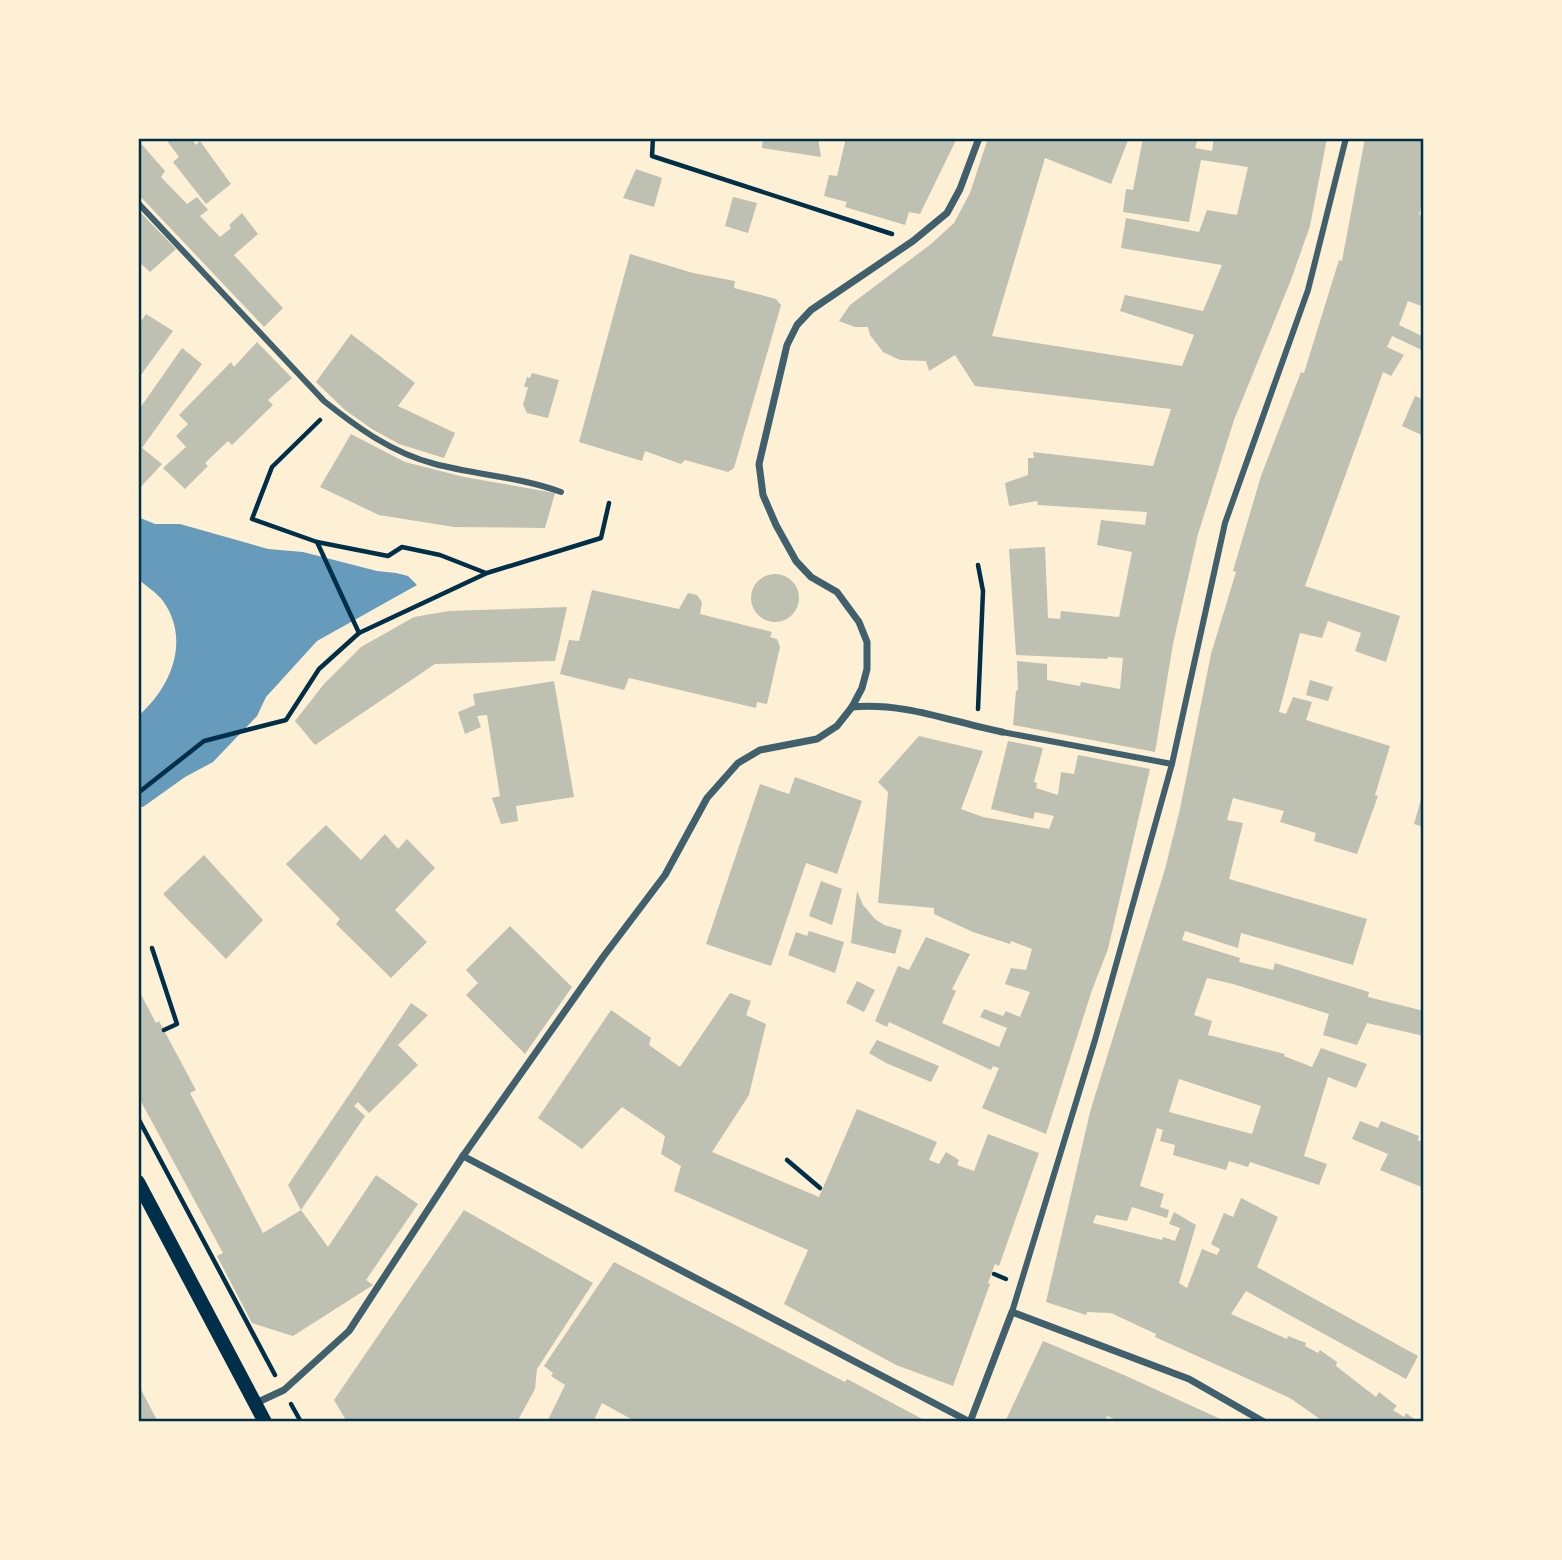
<svg xmlns="http://www.w3.org/2000/svg" width="1562" height="1560" font-family="'Noto Sans',sans-serif">
<style>
.water{fill:#669bbc}
.building{fill:#bec0b2;fill-rule:evenodd}
.lines{fill:none;stroke-linecap:round;stroke-linejoin:round}
.path{stroke:#003049;stroke-width:4.5}
.pedestrian{stroke:#3f606c;stroke-width:6}
.minor{stroke:#3f606c;stroke-width:7}
.secondary{stroke:#003049;stroke-width:14}
.neatline{fill:none;stroke:#003049;stroke-width:2.5}
</style>
<rect width="100%" height="100%" fill="#fdf0d5"/>
<!-- water -->
<path class="water" d="M138,517L155,524H180L268,549L303,552L377,571L396,573L408,576L417,585L317,641L266,697L257,716L213,762L185,777L143,807L138,806V716C171,688 191,640 163,601C157,593 146,586 138,579Z"/>
<!-- building -->
<g class="building">
<path d="M165,138H191L196,145L200,141L231,184L206,204L173,162L179,157Z"/>
<path d="M763,138H818L821,157L762,148Z"/>
<path d="M846,138H957L920,214L909,212L905,225L845,207L847,202L824,196L829,175L837,176Z"/>
<path d="M988,138H1129L1111,184L1045,158L992,336L1182,366L1194,335L1120,311L1125,295L1203,311L1222,265L1121,248L1126,218L1199,232L1207,210L1237,215L1248,167L1201,160L1189,222L1123,212L1126,189L1133,190L1143,138H1198L1195,148L1212,151L1214,138H1327L1310,226L1291,280L1234,420L1198,534L1173,644L1155,752L1013,725L1016,691L1018,690L1017,661L1047,664V680L1080,686L1081,682L1120,689L1123,658L1108,657L1107,659L1016,655L1009,549L1045,547L1048,618L1060,619L1061,611L1119,617L1132,552L1097,545L1101,520L1145,525L1147,512L1038,505L1037,501L1009,506L1005,483L1028,475V458H1034L1033,452L1153,466L1171,409L975,386L955,355L929,371L926,361L900,360L883,352L870,335L868,327H855L839,321L850,305L931,244L954,223L970,193Z"/>
<path d="M1365,138H1424V193L1419,215L1424,216V307L1408,301L1399,325L1424,337V351L1392,336L1387,347L1404,355L1391,376L1383,372L1305,586L1400,616L1386,662L1355,651L1361,633L1328,621L1322,638L1300,633L1279,712L1286,714L1293,697L1312,702L1306,720L1390,746L1375,795L1378,796L1357,854L1314,841L1316,833L1280,822L1284,811L1233,798L1227,820L1243,823L1229,879L1367,919L1353,965L1241,933L1238,948L1185,931L1182,940L1240,958L1239,962L1273,970L1275,963L1369,992L1368,997L1424,1011V1036L1367,1023L1357,1045L1323,1035L1329,1014L1233,984L1207,978L1194,1015L1212,1021L1208,1035L1285,1054L1284,1056L1312,1067L1321,1048L1367,1064L1356,1088L1328,1077L1304,1156L1327,1164L1319,1185L1250,1162L1248,1167L1229,1161L1226,1170L1173,1155L1175,1145L1160,1141L1163,1130L1157,1128L1140,1186L1164,1194L1160,1207L1169,1210L1167,1218L1132,1207L1127,1221L1096,1215L1093,1223L1162,1240L1163,1237L1175,1241L1180,1228L1169,1224L1174,1212L1196,1225L1179,1283L1187,1288L1202,1249L1217,1255L1220,1249L1211,1244L1224,1213L1233,1217L1241,1198L1278,1217L1257,1267L1418,1356L1406,1379L1246,1291L1231,1314L1287,1339L1288,1336L1306,1343L1305,1346L1318,1353L1320,1350L1337,1362L1336,1366L1376,1397L1379,1392L1397,1406L1393,1410L1404,1417L1406,1413L1418,1422H1324L1290,1398L1155,1337L1156,1334L1111,1313L1087,1312L1086,1315L1046,1302L1090,1112L1165,869L1180,809L1211,654L1236,572L1233,571L1261,476L1301,372L1304,373L1339,260L1342,261ZM1179,1079L1261,1106L1252,1134L1169,1112Z"/>
<path d="M138,140L165,171L161,177L187,204L197,197L208,210L200,216L220,237L231,228L229,225L242,213L258,234L234,255L283,308L264,327L138,194Z"/>
<path d="M636,169L662,178L654,207L623,198Z"/>
<path d="M733,197L757,203L748,233L725,226Z"/>
<path d="M138,210L176,249L150,272L138,261Z"/>
<path d="M630,254L693,273L735,281L734,288L776,299L781,305L734,468L728,472L685,460L681,464L645,451L642,461L579,442Z"/>
<path d="M146,314L173,331L138,379V326Z"/>
<path d="M351,334L415,383L398,406L455,433L444,458L399,444L372,429L345,410L316,382Z"/>
<path d="M257,342L292,378L268,400L273,405L232,445L228,441L205,463L208,466L185,489L163,468L186,447L176,436L188,424L179,415L231,362L234,367Z"/>
<path d="M182,348L202,364L142,448L162,464L138,490V411Z"/>
<path d="M532,373L559,380L548,418L527,413L523,405L528,387H524L527,377L530,378Z"/>
<path d="M1415,396L1424,400V436L1402,426Z"/>
<path d="M351,434L405,462L464,477L555,493L545,528L454,527L379,515L320,487Z"/>
<circle cx="775" cy="598" r="24"/>
<path d="M592,590L679,609L688,593L697,595L702,602L700,614L772,632L770,637L777,639L780,647L767,704L757,702L756,708L629,678L624,690L560,674L569,640L579,641Z"/>
<path d="M567,607L555,661L435,664L315,745L295,721L324,684L361,647L414,617L449,611Z"/>
<path d="M1310,680L1333,687L1328,701L1306,695Z"/>
<path d="M554,681L574,797L516,806L518,821L501,824L492,798L500,796L487,715L477,716L481,727L465,734L458,712L475,705L473,694Z"/>
<path d="M919,736L983,751L961,809L983,817L1049,829L1054,816L1035,812L1033,819L991,809L1008,741L1043,748L1034,782L1037,783L1036,788L1058,795L1061,772L1074,774L1078,755L1150,769L1108,949L1092,990L1046,1134L982,1108L999,1068L993,1066L991,1070L889,1022L887,1027L875,1021L898,966L909,970L926,937L970,954L952,989L956,991L942,1023L999,1047L1007,1028L980,1017L984,1009L1003,1016L1006,1011L1020,1017L1030,992L1005,984L1011,968L1026,970L1032,949L1011,941L1010,944L973,932L934,914V908L878,903L888,792L878,782Z"/>
<path d="M795,777L862,801L837,874L806,863L771,966L706,944L760,784L789,794Z"/>
<path d="M1423,792H1424V827L1414,824Z"/>
<path d="M326,825L361,860L385,834L398,849L407,839L435,868L395,910L427,942L391,978L336,924L340,919L286,864Z"/>
<path d="M204,855L263,920L226,959L163,894Z"/>
<path d="M821,881L842,889L832,925L809,916Z"/>
<path d="M857,891L863,905L875,919L884,925L902,930L895,954L851,943Z"/>
<path d="M510,926L572,987L525,1054L466,995L478,983L466,970Z"/>
<path d="M809,931L844,942L835,973L788,955L796,932L807,936Z"/>
<path d="M857,981L875,990L864,1012L846,1003Z"/>
<path d="M138,989L156,1023L159,1021L196,1090L190,1093L263,1233L301,1210L328,1247L376,1175L418,1204L366,1280L373,1285L293,1336L252,1323L217,1256L223,1253L138,1096Z"/>
<path d="M730,993L751,1001L746,1015L766,1024L749,1095L712,1152L819,1197L857,1109L937,1142L929,1160L939,1164L946,1152L959,1160L957,1165L974,1171L988,1134L1039,1153L999,1266L995,1264L988,1283L990,1284L953,1386L896,1365L784,1304L808,1250L674,1191L681,1166L661,1154L665,1136L622,1107L582,1149L538,1118L611,1010L651,1038L649,1045L680,1067Z"/>
<path d="M411,1003L428,1015L398,1045L418,1065L369,1113L358,1102L354,1106L365,1116L301,1210L288,1185Z"/>
<path d="M877,1040L939,1066L931,1082L886,1063L869,1053Z"/>
<path d="M1360,1121L1378,1128L1381,1121L1419,1136L1418,1140L1424,1143V1188L1380,1170L1388,1154L1352,1139Z"/>
<path d="M464,1210L593,1283L537,1369L535,1389L517,1422H347L334,1400Z"/>
<path d="M614,1262L845,1382L847,1379L928,1422H629L631,1419L602,1403L593,1422H547L565,1385L551,1376L553,1373L544,1366Z"/>
<path d="M1043,1341L1124,1375L1227,1422H1121L1107,1416L1105,1422H1005Z"/>
<path d="M138,1384L157,1420L155,1422H138Z"/>
</g>
<g class="lines">
<!-- path -->
<g class="path">
<path d="M653,138L652,156L892,234"/>
<path d="M320,420L272,467L252,519L317,542L388,556L402,547L440,555L486,573"/>
<path d="M317,542L359,633"/>
<path d="M978,709L983,591L978,565"/>
<path d="M138,793L204,741L286,720L319,669L359,633L487,573L601,538L609,503"/>
<path d="M152,948L177,1024L164,1030"/>
<path d="M138,1118L275,1375"/>
<path d="M787,1160L820,1188"/>
<path d="M994,1274L1006,1279"/>
<path d="M291,1404L301,1422"/>
</g>
<!-- pedestrian -->
<g class="pedestrian">
<path d="M138,203L324,401C358,428 392,453 435,464C477,475 520,477 561,492"/>
<path d="M1002,732L1172,764"/>
<path d="M1012,1312L1095,1040L1172,764L1225,523L1308,290L1346,138"/>
</g>
<!-- minor -->
<g class="minor">
<path d="M852,707C904,702 952,722 1002,732"/>
<path d="M463,1156L970,1422"/>
<path d="M256,1403L284,1390L349,1331L463,1156L603,957L665,875L707,798L738,763L760,750L817,739L837,726L852,707L862,688L867,669V642L859,622L837,592L811,577L796,561L776,525L763,495L759,464L787,345L797,325L811,310L913,241L947,213L960,189L979,138"/>
<path d="M970,1422L1012,1312L1189,1379L1264,1422"/>
</g>
<!-- secondary -->
<path class="secondary" d="M138,1182L265,1422"/>
</g>
<!-- border -->
<rect width="1562" height="1560" fill="none" stroke="#fdf0d5" stroke-width="280"/>
<rect x="140" y="140" width="1282" height="1280" class="neatline"/>
</svg>
